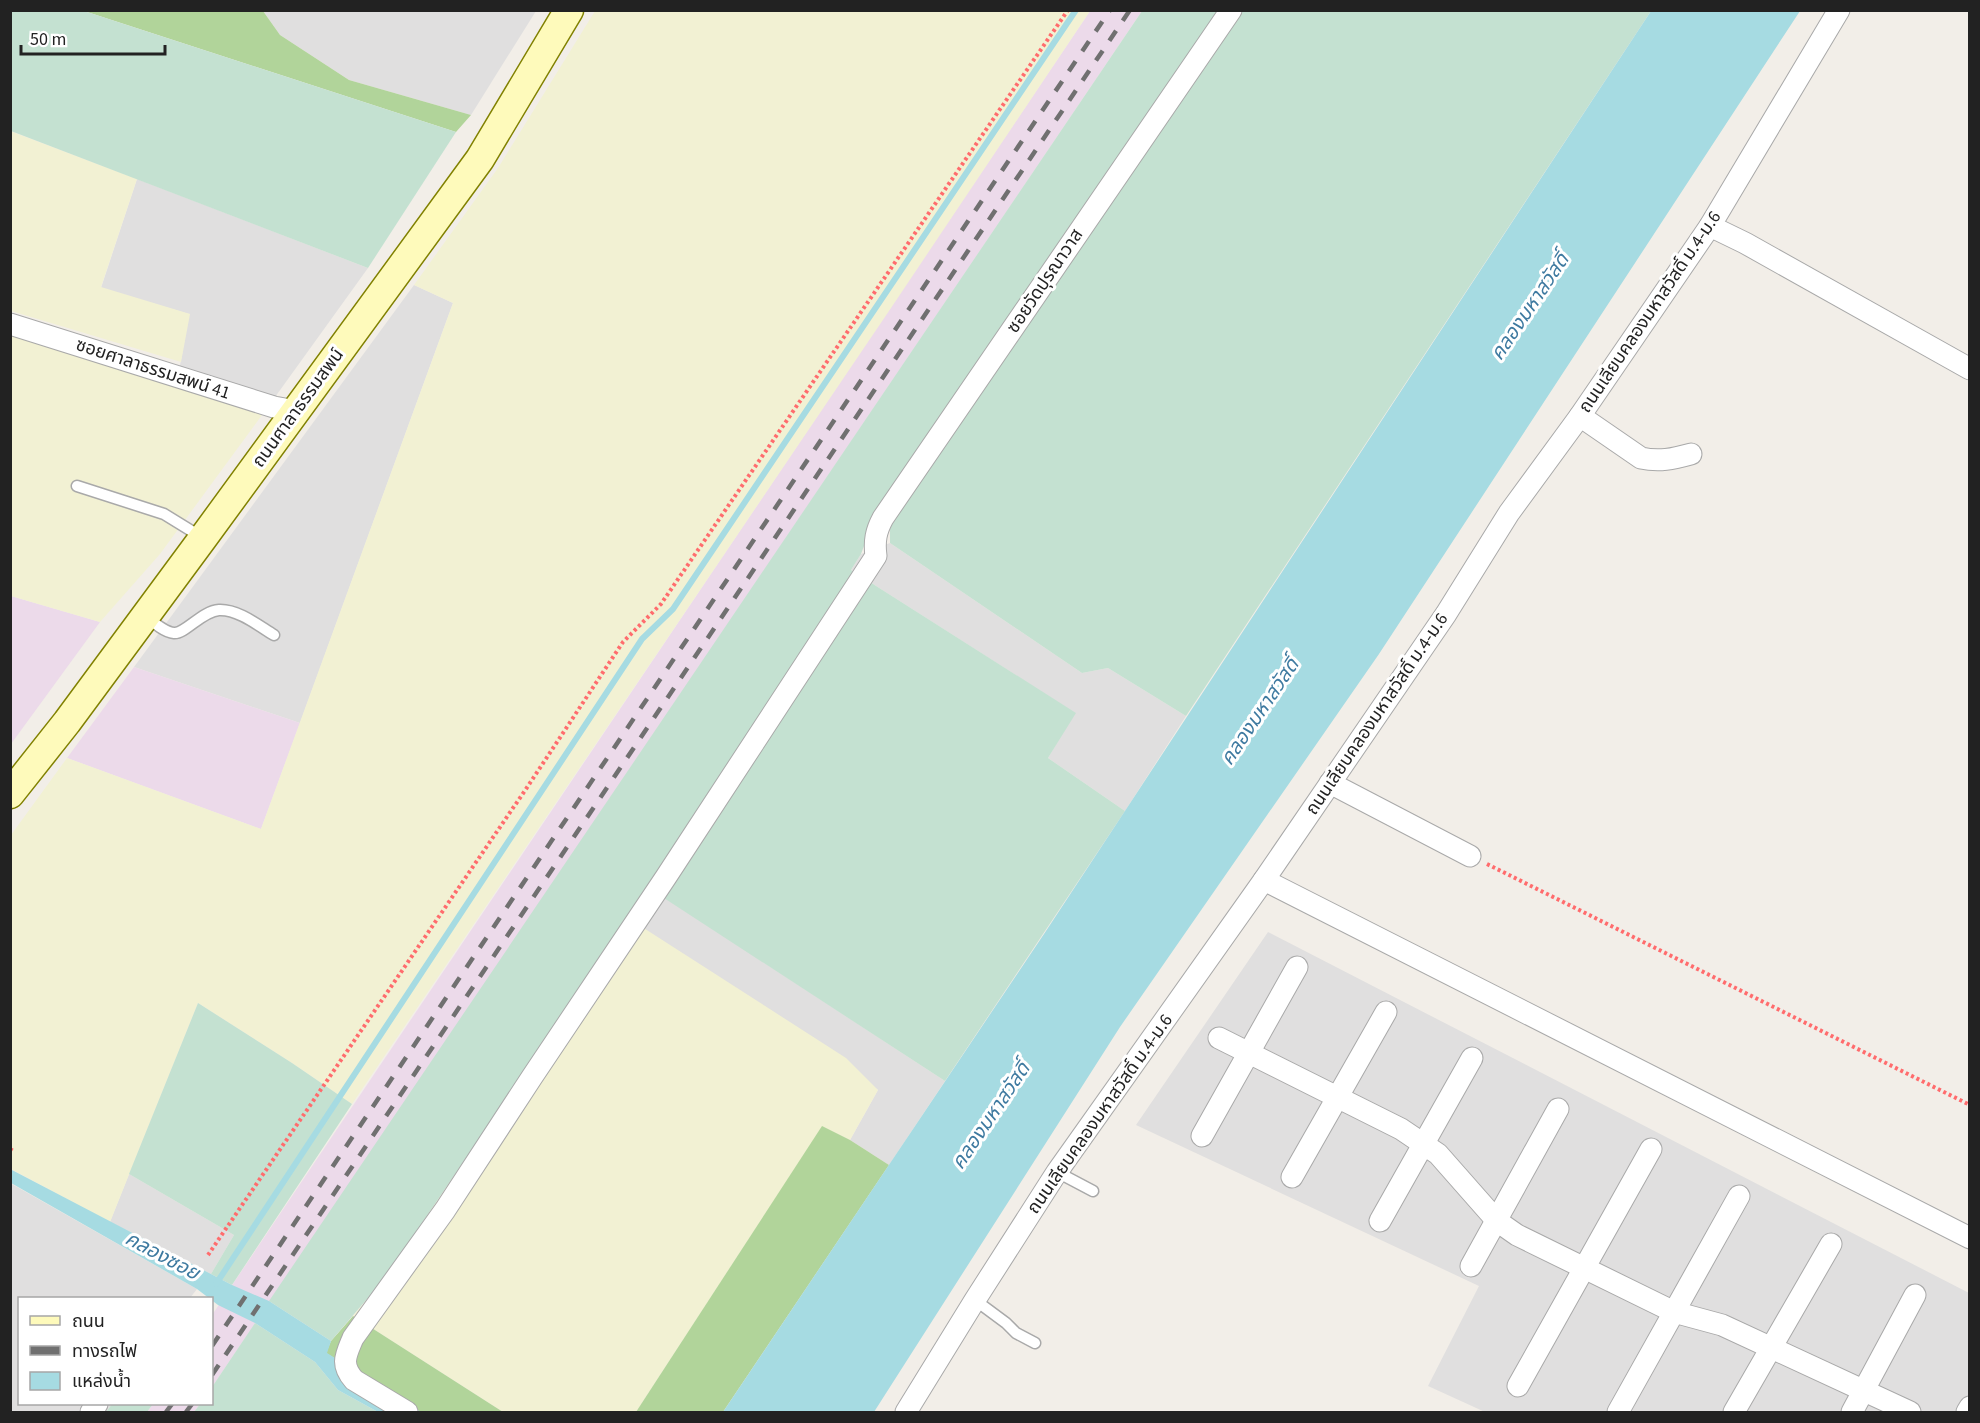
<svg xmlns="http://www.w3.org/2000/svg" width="1980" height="1423" font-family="'Source Sans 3','Noto Sans Thai',sans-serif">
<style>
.residential{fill:#e0dfdf}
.industrial{fill:#ecdaea}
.farmland{fill:#f2f1d3}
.forest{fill:#b1d49a}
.wetland{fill:#c4e1d1}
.water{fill:#a6dbe2}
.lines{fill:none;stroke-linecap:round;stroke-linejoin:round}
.stream{stroke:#a6dbe2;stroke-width:6}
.lane-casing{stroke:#a9a9a9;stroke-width:13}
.street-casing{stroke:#a9a9a9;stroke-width:23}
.secondary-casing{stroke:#818100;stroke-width:31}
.path{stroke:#ff6c6d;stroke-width:4;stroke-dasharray:3 3;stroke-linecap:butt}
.lane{stroke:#fff;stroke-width:10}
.street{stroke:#fff;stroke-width:21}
.secondary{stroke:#fefabb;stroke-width:28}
.rail{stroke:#707070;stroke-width:4.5;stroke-dasharray:12 12;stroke-linecap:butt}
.labels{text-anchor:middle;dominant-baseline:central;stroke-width:6;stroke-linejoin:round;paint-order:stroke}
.street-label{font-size:18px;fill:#222;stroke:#fff}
.water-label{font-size:20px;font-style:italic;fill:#3e7aa0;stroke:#fff}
</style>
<rect width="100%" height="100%" fill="#f2eee8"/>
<!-- residential -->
<g class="residential">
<path d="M263,11H536L471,115L349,80L280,35Z"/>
<path d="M137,179L368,268L265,411L177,383L189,314L101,288Z"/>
<path d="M414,285L453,303L300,723L134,667Z"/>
<path d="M890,543L1082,673L1108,668L1186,716L1125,811L1048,758L1075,713L851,570L861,554Z"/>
<path d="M647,886L945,1081L889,1165L850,1140L878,1090L628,918Z"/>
<path d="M1268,932L1969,1293V1412H1485L1428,1386L1479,1286L1136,1125Z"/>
<path d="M129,1174L234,1235L211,1274L110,1222Z"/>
<path d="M10,1183L197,1289L190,1298H20V1404H112L106,1412H11Z"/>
</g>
<!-- industrial -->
<g class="industrial">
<path d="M1090,11H1142L212,1387V1315Z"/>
<path d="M11,596L100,622L11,744Z"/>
<path d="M134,667L300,723L261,829L67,758Z"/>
<path d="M153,1404H200L194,1412H147Z"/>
</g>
<!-- farmland -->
<g class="farmland">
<path d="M595,11H1090L891,308L352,1104L292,1063L198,1003L110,1222L11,1169V835L67,758L261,829L453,303L414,285L498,168Z"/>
<path d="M10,131L137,179L101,287L190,314L181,362L11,311Z"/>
<path d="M10,331L265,411L160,554L100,622L11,596Z"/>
<path d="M628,918L846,1058L878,1090L850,1140L822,1127L636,1412H503L353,1316L385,1278Z"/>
</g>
<!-- forest -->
<g class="forest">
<path d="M84,11H263L280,35L349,80L471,115L456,132Z"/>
<path d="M822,1126L850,1140L889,1165L723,1412H636Z"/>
<path d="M353,1316L503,1412H421L326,1353L331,1341Z"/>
</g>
<!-- wetland -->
<g class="wetland">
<path d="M10,11H84L456,132L368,268L11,131Z"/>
<path d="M1142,11H1221L877,511L861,554L851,570L1076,713L1048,758L1125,811L945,1081L647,887L604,953L385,1278L331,1341L269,1301Z"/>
<path d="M1239,11H1651L1186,716L1108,668L1082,673L890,543V524Z"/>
<path d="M198,1003L292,1063L352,1104L232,1285L211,1274L234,1235L129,1174Z"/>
<path d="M255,1323L315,1362L338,1390L378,1412H194L200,1404H212V1387Z"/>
<path d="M112,1404H153L147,1412H106Z"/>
</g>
<!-- water -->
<g class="water">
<path d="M1651,11H1800L1379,654L1120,1027L874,1412H723L1046,931Z"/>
<path d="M10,1169L232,1285L269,1301L331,1341L327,1353L421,1412H378L338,1390L315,1362L255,1323L218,1305L197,1289L11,1183Z"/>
</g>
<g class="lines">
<!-- stream -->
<path class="stream" d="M216,1284L642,639L673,609L1076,10"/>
<!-- lane casing -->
<g class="lane-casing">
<g id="lane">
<path d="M77,486L164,514L203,538"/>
<path d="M146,616C153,622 164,632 174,633C185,634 202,611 219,610C238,609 259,626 274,635"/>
<path d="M1057,1172L1093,1191"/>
<path d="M975,1300L1006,1323L1016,1333L1035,1343"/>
</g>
</g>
<!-- street casing -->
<g class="street-casing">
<g id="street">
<path d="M1710,226L1745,243L1970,369"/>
<path d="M10,324L274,407L296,411"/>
<path d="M1580,416L1641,458C1659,462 1673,459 1691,454"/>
<path d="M1330,783L1470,856"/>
<path d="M1264,880L1970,1238"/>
<path d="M1219,1038L1401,1129L1438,1154L1497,1221L1517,1235L1674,1312L1722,1325L1910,1412"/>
<path d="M1202,1136L1297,967"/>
<path d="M1292,1177L1386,1012"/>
<path d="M1380,1221L1472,1058"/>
<path d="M1471,1266L1558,1109"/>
<path d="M1518,1386L1651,1149"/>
<path d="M91,1412L97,1404"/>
<path d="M407,1412L354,1380C340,1364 346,1355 353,1338L445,1210L532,1077L666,877L876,556C874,541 876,531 883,518L1231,10"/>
<path d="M906,1412L975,1300L1057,1172L1264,880L1446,614L1509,513L1580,416L1710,226L1839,10"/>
<path d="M1618,1412L1739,1196"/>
<path d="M1734,1412L1831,1244"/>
<path d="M1852,1412L1915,1295"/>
<path d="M1967,1412L1970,1407"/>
</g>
</g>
<!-- secondary casing -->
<g class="secondary-casing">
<path id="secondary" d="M10,794L67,722L203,538L480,159L569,10"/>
</g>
<!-- path -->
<g class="path">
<path d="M1487,864L1970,1105"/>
<path d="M10,1149L15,1152"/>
<path d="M208,1255L526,789L623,642L661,604L1068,10"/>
</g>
<!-- lane -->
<use href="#lane" class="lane"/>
<!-- street -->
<use href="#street" class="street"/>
<!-- secondary -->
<use href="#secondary" class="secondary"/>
<!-- rail -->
<g class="rail">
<path d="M212,1346L1110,10"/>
<path d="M212,1375L1130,10"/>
<path d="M166,1412L172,1404"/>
<path d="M186,1412L192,1404"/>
</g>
</g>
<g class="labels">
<!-- street labels -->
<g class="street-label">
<text transform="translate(1045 281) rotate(-56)">ซอยวัดปุรณาวาส</text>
<text transform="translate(1650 312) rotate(-56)">ถนนเลียบคลองมหาสวัสดิ์ ม.4-ม.6</text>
<text transform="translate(153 369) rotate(18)">ซอยศาลาธรรมสพน์ 41</text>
<text transform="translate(298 408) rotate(-54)">ถนนศาลาธรรมสพน์</text>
<text transform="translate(1377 714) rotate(-56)">ถนนเลียบคลองมหาสวัสดิ์ ม.4-ม.6</text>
<text transform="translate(1100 1114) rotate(-55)">ถนนเลียบคลองมหาสวัสดิ์ ม.4-ม.6</text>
</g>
<!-- water labels -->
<g class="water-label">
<text transform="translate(1530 307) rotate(-56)">คลองมหาสวัสดิ์</text>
<text transform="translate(1260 712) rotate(-56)">คลองมหาสวัสดิ์</text>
<text transform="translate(991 1116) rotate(-56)">คลองมหาสวัสดิ์</text>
<text transform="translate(162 1256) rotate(28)">คลองซอย</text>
</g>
</g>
<!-- border -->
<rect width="1980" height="1423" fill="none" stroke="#222222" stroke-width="24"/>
<!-- legend -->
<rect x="18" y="1297" width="195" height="108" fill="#ffffff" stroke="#a7a7a7" stroke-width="1.5"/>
<rect x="30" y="1316" width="30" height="9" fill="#fefabb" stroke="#a7a7a7" stroke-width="1.5"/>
<text x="72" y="1327" font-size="18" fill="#222222">ถนน</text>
<rect x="30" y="1346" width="30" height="9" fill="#707070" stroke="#a7a7a7" stroke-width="1.5"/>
<text x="72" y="1357" font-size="18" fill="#222222">ทางรถไฟ</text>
<rect x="30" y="1372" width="30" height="18" fill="#a6dbe2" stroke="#a7a7a7" stroke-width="1.5"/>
<text x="72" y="1387" font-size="18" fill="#222222">แหล่งน้ำ</text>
<!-- scale -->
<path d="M21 45v9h144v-9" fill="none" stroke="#222222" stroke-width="3"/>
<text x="30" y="45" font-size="18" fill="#222222" stroke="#ffffff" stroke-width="4.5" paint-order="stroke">50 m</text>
</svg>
